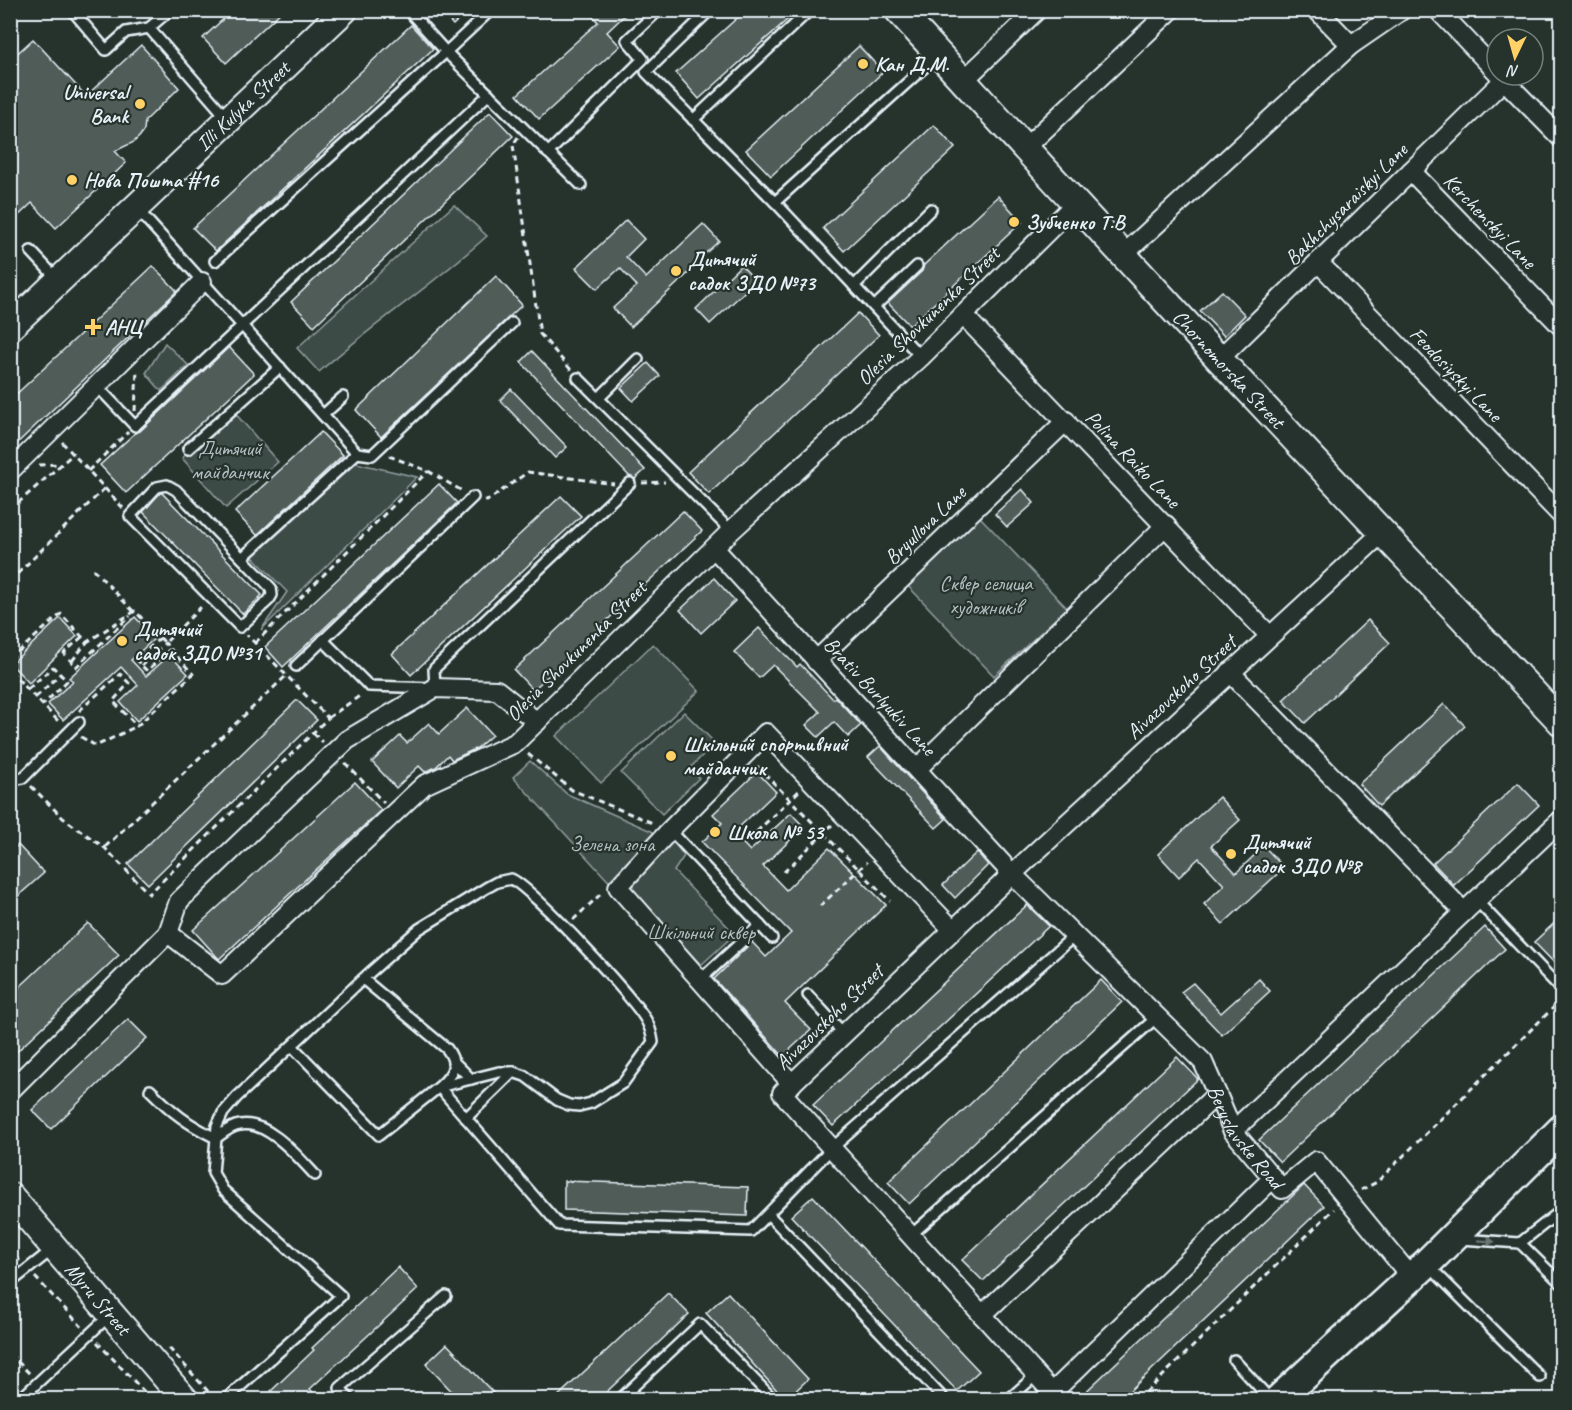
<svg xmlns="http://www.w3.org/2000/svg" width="1572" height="1410" font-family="Caveat,sans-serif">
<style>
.green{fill:#3e4b47;stroke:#939ea0;stroke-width:1.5}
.building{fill:#505c59;stroke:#e8f1f8;stroke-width:1.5}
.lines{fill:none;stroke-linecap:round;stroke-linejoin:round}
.lane-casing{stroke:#e8f1f8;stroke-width:14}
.street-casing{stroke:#e8f1f8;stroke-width:22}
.secondary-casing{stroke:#e8f1f8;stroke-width:30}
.primary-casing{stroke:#e8f1f8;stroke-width:33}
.path{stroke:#e8f1f8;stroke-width:3;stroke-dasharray:6 4.5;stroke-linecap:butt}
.lane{stroke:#26332d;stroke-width:9}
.street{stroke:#26332d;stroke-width:18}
.secondary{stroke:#26332d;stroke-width:26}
.primary{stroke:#26332d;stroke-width:28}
.oneway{fill:#6a7674}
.poi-dot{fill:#ffd166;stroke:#26332d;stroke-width:2}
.labels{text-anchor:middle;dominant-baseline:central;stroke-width:4.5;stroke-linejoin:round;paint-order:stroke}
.poi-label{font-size:21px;font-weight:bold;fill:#e8f1f8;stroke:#26332d;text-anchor:start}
.street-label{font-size:21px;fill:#e8f1f8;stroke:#26332d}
.park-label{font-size:21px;fill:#b5bfc3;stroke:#26332d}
</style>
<rect width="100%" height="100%" fill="#26332d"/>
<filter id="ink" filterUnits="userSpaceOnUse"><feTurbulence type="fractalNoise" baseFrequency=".0167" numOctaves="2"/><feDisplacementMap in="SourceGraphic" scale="12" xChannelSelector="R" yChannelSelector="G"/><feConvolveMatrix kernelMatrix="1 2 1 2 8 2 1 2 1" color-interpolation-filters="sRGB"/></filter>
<g filter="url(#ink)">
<!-- green -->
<g class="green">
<path d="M454,205L487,236C433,285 373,324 319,372L297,348Z"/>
<path d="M165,343L188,365L161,391L146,373Z"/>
<path d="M234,412L278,462L226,508L182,458Z"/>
<path d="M356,463L417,477L261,630L287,592L252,556Z"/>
<path d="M980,517L1067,608L994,676L908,586Z"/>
<path d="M653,644L699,691L601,783L556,736Z"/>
<path d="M684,712L715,743L690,768L699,778L662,814L621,773Z"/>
<path d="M530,761L567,794L658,834L612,885L513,777Z"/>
<path d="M671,838L684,856L674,871L735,934L701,965L629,886Z"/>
</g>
<!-- building -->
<g class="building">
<path d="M233,10H283L226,63L203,38Z"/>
<path d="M440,10H469L453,25Z"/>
<path d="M587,10H630L607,32L620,46L539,119L517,95L598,22Z"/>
<path d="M746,10H798L699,99L676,73Z"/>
<path d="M411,25L433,49L216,251L193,228Z"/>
<path d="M33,39L86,96L141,45L179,88L145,121L144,130L140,136L134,142L115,151L126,163L56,228L32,203L17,217L10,210V60Z"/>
<path d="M859,46L883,72L771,176L746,150Z"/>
<path d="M490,112L513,136L314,326L291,302Z"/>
<path d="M934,125L955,148L844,251L823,228Z"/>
<path d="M998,196L1022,222L910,326L888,303L922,271L924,265Z"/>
<path d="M626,220L644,239L626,257L646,278L703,224L719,241L695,263L697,265L631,327L613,308L637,286L620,268L597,289L576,268Z"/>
<path d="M741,265L756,281L710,324L696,309Z"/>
<path d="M153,266L177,291L10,450V400Z"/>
<path d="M496,276L522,305L381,437L356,410Z"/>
<path d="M1222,291L1245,315L1224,336L1200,311Z"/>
<path d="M858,313L879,335L709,494L688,472Z"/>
<path d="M229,347L254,374L126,493L100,465L135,433L140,431Z"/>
<path d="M532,351L645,470L635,479L629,476L521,362Z"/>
<path d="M648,363L660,376L633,401L621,388Z"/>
<path d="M511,389L567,447L555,458L500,400Z"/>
<path d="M321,432L343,455L257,535L235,512Z"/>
<path d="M439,484L457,503L283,667L265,647Z"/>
<path d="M1022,489L1034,503L1007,527L995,514Z"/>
<path d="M160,493H162L262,595L243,614L143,512Z"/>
<path d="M561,496L581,516L411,675L392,654Z"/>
<path d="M683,511L702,531L533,690L514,670Z"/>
<path d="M714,578L735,601L701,633L680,610Z"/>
<path d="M135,617L155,638L131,660L146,676L170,655L188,674L137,721L120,702L138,685L121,667L63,720L48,704L73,681L69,678Z"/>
<path d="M60,618L77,636L29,683L11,664Z"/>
<path d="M1368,620L1390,643L1305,723L1283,700Z"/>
<path d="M759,628L797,667L800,664L833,699L835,697L861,725L848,737L834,722L818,737L806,725L820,712L773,665L759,678L734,652Z"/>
<path d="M297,700L317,720L148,884L128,864Z"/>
<path d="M1444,704L1465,726L1379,806L1359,784Z"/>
<path d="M467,708L492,735L477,748L452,760L448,755L436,767L425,772L419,766L396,788L372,762L400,736L407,743L429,723L439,734Z"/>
<path d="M880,746L946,819L936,828L868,757Z"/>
<path d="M757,772L776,792L733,833L750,851L791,813L804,827L763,866L786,890L829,848L886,905L785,1003L811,1030L783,1056L714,979L752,942L766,957L791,933L702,842L722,823L713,814Z"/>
<path d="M355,782L381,810L219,959L193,930Z"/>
<path d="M1518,783L1539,805L1454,885L1433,863Z"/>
<path d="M1219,797L1240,820L1211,846L1236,873L1264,846L1284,868L1223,924L1204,904L1224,885L1199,858L1179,877L1158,854Z"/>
<path d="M18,845L44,873L10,903V852Z"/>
<path d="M977,852L988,865L955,898L943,885Z"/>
<path d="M1027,905L1049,926L833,1126L813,1105Z"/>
<path d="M1562,916V971L1534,942Z"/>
<path d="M88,923L119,955L10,1058V996Z"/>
<path d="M1485,927L1505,949L1280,1162L1259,1140Z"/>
<path d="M1259,979L1270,991L1222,1035L1181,992L1193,983L1221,1013Z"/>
<path d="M1101,980L1122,1002L909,1204L888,1182Z"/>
<path d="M128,1019L147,1038L51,1129L32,1110Z"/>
<path d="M1177,1057L1198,1079L983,1281L962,1260Z"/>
<path d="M564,1181L748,1187L747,1216L564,1210Z"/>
<path d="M1304,1185L1324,1206L1120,1400H1077Z"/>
<path d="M813,1196L979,1371L957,1391L791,1216Z"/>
<path d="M398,1267L418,1289L310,1389L320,1400H280L271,1391L314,1350L312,1348Z"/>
<path d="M668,1293L689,1314L598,1400H554Z"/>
<path d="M728,1293L808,1379L786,1400L706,1313Z"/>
<path d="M447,1344L500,1400H460L426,1364Z"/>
</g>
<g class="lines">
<!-- lane casing -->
<g class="lane-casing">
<g id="lane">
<path d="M72,10L106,50L126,32L149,28"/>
<path d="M170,10L149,28L227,118"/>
<path d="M408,10L446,52L491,10"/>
<path d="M710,10L646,72L775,202L921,357"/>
<path d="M693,120L810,10"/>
<path d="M548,153L643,59L627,40L659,10"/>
<path d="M775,202L938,55"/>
<path d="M138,210L357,453L372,455L512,323"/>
<path d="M31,251L57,279"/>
<path d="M215,261L446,52L581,185"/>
<path d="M854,286L931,209"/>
<path d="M874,307L917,266"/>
<path d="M578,378L731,531"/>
<path d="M97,386L135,426L489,94"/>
<path d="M599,398L638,359"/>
<path d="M323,415L343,397"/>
<path d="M188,449L280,367"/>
<path d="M167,485L176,490L271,588L272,595L269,600L240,627L130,516L157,487Z"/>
<path d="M242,558L357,453"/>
<path d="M323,640L369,686L435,688L434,669L630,483"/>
<path d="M296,666L473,497"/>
<path d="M10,780L23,778L79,722"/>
<path d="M670,830L772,938"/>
<path d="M1476,900L1562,990"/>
<path d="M363,979L447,1049C458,1064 454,1073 441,1085"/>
<path d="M700,980L760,925"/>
<path d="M808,995L844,1034"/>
<path d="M292,1046L379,1135L439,1087L559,1225L751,1231L831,1149L1074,936"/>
<path d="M454,1062L471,1079"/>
<path d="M150,1090C172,1112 187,1124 216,1138C223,1133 231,1126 240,1125C268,1120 298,1157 315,1175"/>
<path d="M466,1118L513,1072"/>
<path d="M768,1214L945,1400"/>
<path d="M910,1236L1157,1017"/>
<path d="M1460,1239L1520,1243L1562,1284"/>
<path d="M1520,1243L1562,1210"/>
<path d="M1428,1265L1540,1377"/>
<path d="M10,1283L53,1249"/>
<path d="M1234,1360L1271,1400"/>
<path d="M19,1400L110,1315"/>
<path d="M225,1400L341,1296L223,1190L213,1173L217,1126L223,1113L237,1097L366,976L419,929L486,888L497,882L511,879C531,887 634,998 646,1020C650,1027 652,1035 653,1042L623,1083L591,1103L579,1106L569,1105L557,1100L525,1076L513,1072H499L439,1087"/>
<path d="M350,1400L340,1388L446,1296"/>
<path d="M619,1400L700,1324L774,1400"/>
<path d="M1008,1400L1036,1375"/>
</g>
</g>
<!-- street casing -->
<g class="street-casing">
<g id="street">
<path d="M1317,10L1351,45"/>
<path d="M1438,10L1497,72"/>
<path d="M1499,75L1562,139"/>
<path d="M962,82L1037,10"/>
<path d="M1025,148L1171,10"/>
<path d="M1411,171L1562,327"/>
<path d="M1123,255L1351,45L1402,10"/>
<path d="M1319,263L1562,516"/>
<path d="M963,315L1269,635"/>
<path d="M1219,359L1504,80"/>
<path d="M10,471L202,282"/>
<path id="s1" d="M1382,533L1012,874L1203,1062L1233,1131L1282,1189L1316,1161L1411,1277"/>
<path d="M714,548L1012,874L782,1093L1059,1400"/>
<path d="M816,661L1066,421"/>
<path d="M1230,672L1464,912"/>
<path d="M917,769L1166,525"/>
<path d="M168,933L179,901L347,740L435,688L497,690L537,722"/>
<path d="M792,1084L618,887L670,830L766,733L953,930"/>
<path d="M10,1091L168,933L222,975L424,785L515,743L731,531L921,357L1075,204"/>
<path d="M1233,1131L1562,819"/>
<path d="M982,1315L1217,1094"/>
<path d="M1053,1392L1273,1178"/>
</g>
</g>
<!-- secondary casing -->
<g class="secondary-casing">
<g id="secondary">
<path id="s2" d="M898,10L1219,359L1562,723"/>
<path id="s3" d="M10,327L344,10"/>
<path id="s4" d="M10,1196L185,1400"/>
</g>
</g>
<!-- primary casing -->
<g class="primary-casing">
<path id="primary" d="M1278,1400L1426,1264L1562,1129"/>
</g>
<!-- path -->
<g class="path">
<path d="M518,137L513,145L540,334L572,371"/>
<path d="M135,411L137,369"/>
<path d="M62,442L123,508"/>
<path d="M389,456L428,471L464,492"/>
<path d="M39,465L60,464"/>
<path d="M88,471L128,432"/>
<path d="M642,483L665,482"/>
<path d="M484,500L487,501L528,472L614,484"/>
<path d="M10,510L73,454"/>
<path d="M93,569L134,612"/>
<path d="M10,581L105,488"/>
<path d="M82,637L64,653L76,667L130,616"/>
<path d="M160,638L136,660L147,671L170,649"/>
<path d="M255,643L428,471"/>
<path d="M10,659L61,614L87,642L135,611L165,643L202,606"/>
<path d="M72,661L87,642"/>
<path d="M10,671L61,724"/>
<path d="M28,689L53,667L67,681L43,705"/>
<path d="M36,697L60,674"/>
<path d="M79,711L120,674L129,683L113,701L137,726L193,674L165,643L142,665"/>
<path d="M328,718L361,695"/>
<path d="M313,733L323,742"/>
<path d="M81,737L96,746L137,726"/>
<path d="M528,754L572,790L655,824"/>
<path d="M345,763L384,803"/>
<path d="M757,766L890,901"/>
<path d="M31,786L63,818L105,848L149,894L328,718L247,635"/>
<path d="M749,839L800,790"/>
<path d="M105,847L287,675"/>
<path d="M784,872L832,825"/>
<path d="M820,906L867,862"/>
<path d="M573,920L603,892"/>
<path d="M1361,1190L1377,1182L1560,1001"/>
<path d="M10,1251L20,1261"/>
<path d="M35,1277L82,1327"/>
<path d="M97,1342L152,1400"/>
<path d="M169,1348L215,1399"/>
<path d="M10,1354L30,1374"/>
<path d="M1138,1400L1334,1209"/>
</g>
<!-- lane -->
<use href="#lane" class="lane"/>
<!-- street -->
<use href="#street" class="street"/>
<!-- secondary -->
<use href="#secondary" class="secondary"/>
<!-- primary -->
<use href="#primary" class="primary"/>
</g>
<!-- one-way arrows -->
<defs><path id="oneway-solid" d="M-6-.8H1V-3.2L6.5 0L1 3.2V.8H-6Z" transform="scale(1.5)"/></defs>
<use class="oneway" href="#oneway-solid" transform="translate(1486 1241) rotate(4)"/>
</g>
<!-- markers -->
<g class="poi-dot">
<circle cx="863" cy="64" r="6"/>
<circle cx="140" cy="104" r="6"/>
<circle cx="72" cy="180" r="6"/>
<circle cx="1014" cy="222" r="6"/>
<circle cx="676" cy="271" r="6"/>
<path d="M90 318h6v6h6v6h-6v6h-6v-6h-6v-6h6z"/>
<circle cx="122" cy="641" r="6"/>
<circle cx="671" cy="756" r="6"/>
<circle cx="715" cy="832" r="6"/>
<circle cx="1231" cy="854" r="6"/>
</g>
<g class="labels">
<!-- poi labels -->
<g class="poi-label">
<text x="875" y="64">Кан Д.М.</text>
<text x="128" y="92" text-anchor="end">Universal<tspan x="128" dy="24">Bank</tspan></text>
<text x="84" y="180">Нова Пошта #16</text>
<text x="1026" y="222">Зубченко Т.В</text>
<text x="688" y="259">Дитячий<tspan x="688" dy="24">садок ЗДО №73</tspan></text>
<text x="105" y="327">АНЦ</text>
<text x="134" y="629">Дитячий<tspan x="134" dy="24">садок ЗДО №31</tspan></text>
<text x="683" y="744">Шкільний спортивний<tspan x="683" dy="24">майданчик</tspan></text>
<text x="727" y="832">Школа № 53</text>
<text x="1243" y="842">Дитячий<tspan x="1243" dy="24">садок ЗДО №8</tspan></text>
</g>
<!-- street labels -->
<g class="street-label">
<text stroke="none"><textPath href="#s3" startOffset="321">Illi Kulyka Street</textPath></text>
<text transform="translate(1346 204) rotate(-45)">Bakhchysaraiskyi Lane</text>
<text transform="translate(1490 221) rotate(46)">Kerchenskyi Lane</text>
<text transform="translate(928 316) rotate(-44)">Olesia Shovkunenka Street</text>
<text stroke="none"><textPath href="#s2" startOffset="488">Chornomorska Street</textPath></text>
<text transform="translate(1456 374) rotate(46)">Feodosiyskyi Lane</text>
<text transform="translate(1133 459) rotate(46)">Polina Raiko Lane</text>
<text transform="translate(925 525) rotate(-44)">Bryullova Lane</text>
<text transform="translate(576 651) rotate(-45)">Olesia Shovkunenka Street</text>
<text transform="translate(1181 687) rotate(-43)">Aivazovskoho Street</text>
<text transform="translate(880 696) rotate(47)">Brativ Burlyukiv Lane</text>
<text transform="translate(829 1017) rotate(-44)">Aivazovskoho Street</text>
<text stroke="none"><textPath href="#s1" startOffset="858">Beryslavske Road</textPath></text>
<text stroke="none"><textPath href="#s4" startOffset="135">Myru Street</textPath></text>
</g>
<!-- park labels -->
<g class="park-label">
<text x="230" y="448">Дитячий<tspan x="230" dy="24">майданчик</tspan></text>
<text x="986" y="583">Сквер селища<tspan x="986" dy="24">художників</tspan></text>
<text x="612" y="844">Зелена зона</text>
<text x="701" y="932">Шкільний сквер</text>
</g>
</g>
<!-- margin -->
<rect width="1572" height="1410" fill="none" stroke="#26332d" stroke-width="36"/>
<rect x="18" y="18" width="1536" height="1374" fill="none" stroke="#e8f1f8" stroke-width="2" filter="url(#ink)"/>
<!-- north arrow -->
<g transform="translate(1515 57) rotate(185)"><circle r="28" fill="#26332d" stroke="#747f7e" stroke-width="1.5"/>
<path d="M0-4.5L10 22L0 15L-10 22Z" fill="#ffd166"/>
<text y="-9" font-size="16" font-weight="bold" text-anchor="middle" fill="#e8f1f8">N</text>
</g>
</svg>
